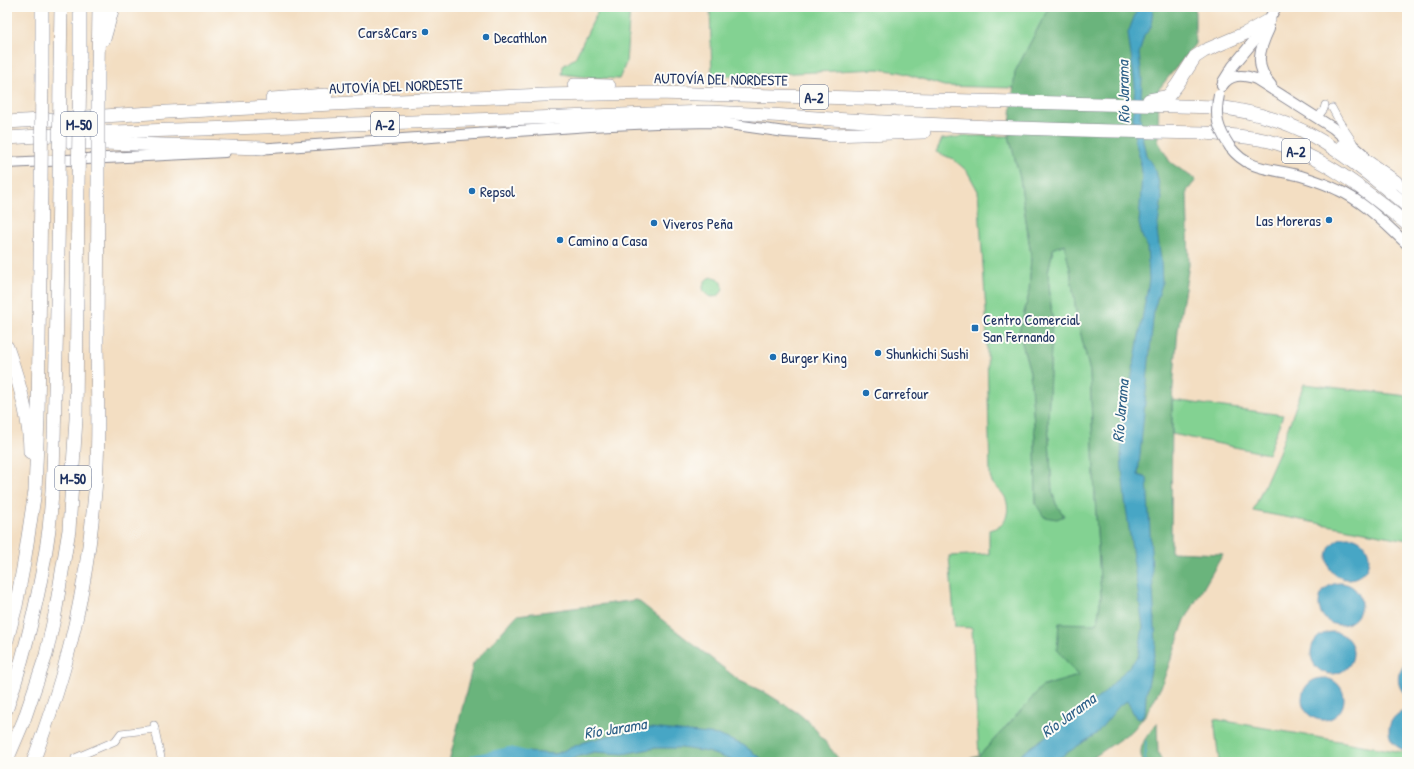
<svg xmlns="http://www.w3.org/2000/svg" width="1414" height="769" font-family="'Patrick Hand',sans-serif">
<style>
.green{fill:#83d292;stroke:#4f8078}
.forest{fill:#6ab47c;stroke:#42726d}
.water{fill:#46a6c5;stroke:#306a92}
.lines{fill:none;stroke-linecap:round;stroke-linejoin:round}
.stream{stroke:#46a6c5;stroke-width:1.5}
.river{stroke:#46a6c5;stroke-width:10}
.street-casing{stroke:#878690;stroke-width:8}
.secondary-casing{stroke:#878690;stroke-width:12}
.highway-casing{stroke:#878690;stroke-width:14}
.street{stroke:#fff;stroke-width:7}
.secondary{stroke:#fff;stroke-width:10}
.highway{stroke:#fff;stroke-width:13}
.secondary-bridge-casing{stroke:#878690;stroke-width:12;stroke-linecap:butt}
.highway-bridge-casing{stroke:#878690;stroke-width:14;stroke-linecap:butt}
.secondary-bridge{stroke:#fff;stroke-width:10}
.highway-bridge{stroke:#fff;stroke-width:13}
.poi-dot{fill:#1f6fb2;stroke:#fdfcf7;stroke-width:1.5}
.labels{text-anchor:middle;dominant-baseline:central;stroke-width:4;stroke-linejoin:round;paint-order:stroke}
.shield{fill:#fdfcf7;stroke:#5f6c8c;stroke-width:1}
.shield-label{font-size:14px;font-weight:bold;fill:#1b2f5e}
.poi-label{font-size:15px;fill:#1b2f5e;stroke:#fdfcf7;text-anchor:start}
.street-label{font-size:15px;fill:#1b2f5e;stroke:#fdfcf7}
.water-label{font-size:16px;font-style:italic;fill:#2c5f87;stroke:#fdfcf7}
</style>
<rect width="100%" height="100%" fill="#fdfcf7"/>
<filter id="ink" filterUnits="userSpaceOnUse"><feTurbulence type="fractalNoise" baseFrequency=".025" numOctaves="2"/><feDisplacementMap in="SourceGraphic" scale="8" xChannelSelector="R" yChannelSelector="G"/><feConvolveMatrix kernelMatrix="1 2 1 2 8 2 1 2 1" color-interpolation-filters="sRGB"/></filter>
<filter id="wash" filterUnits="userSpaceOnUse"><feTurbulence type="fractalNoise" baseFrequency=".012" numOctaves="4" result="noise"/><feDisplacementMap in="SourceGraphic" scale="16" xChannelSelector="R" yChannelSelector="G"/><feGaussianBlur stdDeviation="0.9" result="paint"/><feColorMatrix in="noise" values="0 0 0 0 0 0 0 0 0 0 0 0 0 0 0 0 0 1.4 0 .05"/><feComposite in="paint" operator="in"/></filter>
<g filter="url(#wash)">
<rect width="100%" height="100%" fill="#f3dec2"/>
<!-- green -->
<g class="green">
<path d="M600,7H630L626,63L619,79L586,77L562,74L563,66L575,58Z"/>
<path d="M710,7H1049L1015,72L1014,88L944,86L900,72L877,69L712,77Z"/>
<path d="M969,136H1009L1020,178L1031,256L1029,294L1019,332L1030,372L1035,437L1036,504L1064,516L1056,504L1052,491L1048,422L1052,318L1048,272L1053,249L1065,244L1070,269L1077,318L1090,372L1095,498L1101,596L1097,624L1057,649L1078,676L1041,687L1028,703L979,756L972,628L955,627L949,556L989,554V530C992,529 997,528 1000,526C1009,519 1010,503 1003,494C997,486 991,486 990,475L986,311L978,191L967,171L953,159L936,152L942,139Z"/>
<circle cx="713" cy="287" r="10"/>
<path d="M1304,384L1407,396V540L1253,511L1279,452Z"/>
<path d="M1172,400L1283,415L1268,454L1172,434Z"/>
<path d="M1214,719L1407,753V762H1219Z"/>
</g>
<!-- forest -->
<g class="forest">
<path d="M1049,7H1195V44L1159,89L1158,141L1170,162L1196,180L1187,191L1189,265L1178,330L1172,400L1171,552L1223,554L1185,620L1161,687L1147,713L1133,730L1087,762H957L979,756L1028,703L1041,687L1078,676L1057,649L1059,623L1097,624L1101,596L1095,498L1090,372L1077,318L1070,269L1064,244L1053,249L1048,272L1052,318L1048,422L1052,491L1056,504L1064,516L1057,519L1044,517L1036,504L1035,437L1030,372L1019,332L1029,294L1031,256L1020,178L1009,136L1015,72Z"/>
<path d="M637,600L740,681L766,693L798,713L812,725L841,762H449L473,664L517,615Z"/>
<path d="M1157,723L1158,753L1163,762H1143C1136,746 1148,735 1157,723Z"/>
</g>
<!-- water -->
<g class="water">
<path d="M1138,7H1153L1151,27L1144,36L1139,54L1142,78L1140,117L1142,136L1146,155L1156,171L1162,198L1157,231L1161,260L1162,284L1154,309L1138,475L1147,478L1156,645L1146,695L1145,713L1140,719L1136,718L1127,701L1119,706L1096,734L1053,762H1011L1102,695L1138,657L1143,627L1125,500L1121,457L1124,420L1149,280L1147,246L1142,236L1139,223L1142,173L1140,159L1135,140L1133,117L1135,85L1128,33Z"/>
<circle cx="1348" cy="558" r="21"/>
<circle cx="1340" cy="604" r="21"/>
<circle cx="1332" cy="653" r="21"/>
<path d="M1407,663V696C1396,687 1395,672 1407,663Z"/>
<circle cx="1323" cy="699" r="21"/>
<path d="M1407,710V751C1383,745 1383,716 1407,710Z"/>
<path d="M650,728L718,735L743,745L766,762H736L708,752L681,748H656L623,754L594,752L560,762H479L496,755L525,752L555,754L585,742L611,735Z"/>
</g>
<g class="lines">
<!-- stream -->
<path class="stream" d="M1146,741L1145,759L1147,762"/>
<!-- river -->
<path class="river" d="M472,762L474,760L510,752L526,756"/>
</g>
</g>
<g filter="url(#ink)">
<g class="lines">
<!-- street casing -->
<g class="street-casing">
<g id="street">
<path d="M1332,108L1339,121L1353,142"/>
<path d="M1318,117L1324,109L1325,105"/>
<path d="M154,725L162,762"/>
<path d="M75,758L115,741L121,733L155,729"/>
</g>
</g>
<!-- secondary casing -->
<g class="secondary-casing">
<g id="secondary">
<path d="M1269,29C1259,50 1254,66 1271,85"/>
<path d="M1223,82L1233,66L1263,30L1276,7"/>
<path d="M1222,86C1230,74 1242,74 1256,79L1333,128L1363,154"/>
<path d="M1230,147C1249,172 1273,168 1301,176C1314,180 1326,184 1338,190C1365,202 1386,225 1407,244"/>
<path d="M257,149L590,126L656,123L715,122L785,132L830,135"/>
<path d="M7,163L225,152"/>
<path d="M1390,177L1407,191"/>
</g>
</g>
<!-- highway casing -->
<g class="highway-casing">
<g id="highway">
<path d="M42,7V69"/>
<path d="M104,39L113,7"/>
<path d="M80,61V7"/>
<path d="M60,68L61,7"/>
<path d="M98,70L99,7"/>
<path d="M574,85L609,86"/>
<path d="M272,99L326,95"/>
<path d="M1149,100L1165,97L1169,95L1177,85L1195,57L1204,51L1246,33L1269,20"/>
<path d="M7,122L168,112L375,102L544,95L656,93L1218,107C1249,111 1283,120 1311,135C1346,154 1377,181 1407,206"/>
<path d="M830,135L924,132"/>
<path d="M7,138L86,133L708,112C767,114 825,119 884,122C991,128 1098,131 1205,133C1226,135 1248,136 1269,141C1322,155 1365,190 1407,224"/>
<path d="M71,142L263,148"/>
<path d="M1342,146L1362,158L1396,182"/>
<path d="M7,347C18,378 30,419 30,452"/>
<path d="M7,640L16,606L24,563L35,491L38,418L41,187"/>
<path d="M7,708C26,650 41,590 49,529C54,484 54,438 55,393C57,325 58,256 59,187"/>
<path d="M7,760L24,720L46,655L55,614L69,530L76,419L78,187"/>
<path d="M33,762C45,729 57,695 66,661C81,606 90,549 95,492C100,440 97,388 97,337C97,287 98,236 98,186"/>
</g>
</g>
<!-- street -->
<use href="#street" class="street"/>
<!-- secondary -->
<use href="#secondary" class="secondary"/>
<!-- highway -->
<use href="#highway" class="highway"/>
<!-- secondary-bridge casing -->
<g class="secondary-bridge-casing">
<path id="secondary-bridge" d="M1219,95C1214,117 1218,129 1230,147"/>
</g>
<!-- highway-bridge casing -->
<g class="highway-bridge-casing">
<g id="highway-bridge">
<path d="M98,186V70"/>
<path d="M41,187L42,69"/>
<path d="M59,187L60,68"/>
<path d="M78,187L80,61"/>
</g>
</g>
<!-- secondary-bridge -->
<use href="#secondary-bridge" class="secondary-bridge"/>
<!-- highway-bridge -->
<use href="#highway-bridge" class="highway-bridge"/>
</g>
</g>
<!-- markers -->
<g class="poi-dot">
<circle cx="425" cy="32" r="4"/>
<circle cx="486" cy="37" r="4"/>
<circle cx="472" cy="191" r="4"/>
<circle cx="1329" cy="220" r="4"/>
<circle cx="654" cy="223" r="4"/>
<circle cx="560" cy="240" r="4"/>
<rect x="971" y="324" width="8" height="8" rx="2"/>
<circle cx="878" cy="353" r="4"/>
<circle cx="773" cy="357" r="4"/>
<circle cx="866" cy="393" r="4"/>
</g>
<g class="labels">
<!-- shield labels -->
<g class="shield">
<rect x="800" y="85" width="28" height="24" rx="3"/>
<rect x="61" y="112" width="36" height="24" rx="3"/>
<rect x="371" y="112" width="28" height="24" rx="3"/>
<rect x="1282" y="139" width="28" height="24" rx="3"/>
<rect x="55" y="466" width="36" height="24" rx="3"/>
</g>
<g class="shield-label">
<text x="814" y="97">A-2</text>
<text x="79" y="124">M-50</text>
<text x="385" y="124">A-2</text>
<text x="1296" y="151">A-2</text>
<text x="73" y="478">M-50</text>
</g>
<!-- poi labels -->
<g class="poi-label">
<text x="417" y="32" text-anchor="end">Cars&amp;Cars</text>
<text x="494" y="37">Decathlon</text>
<text x="480" y="191">Repsol</text>
<text x="1321" y="220" text-anchor="end">Las Moreras</text>
<text x="662" y="223">Viveros Peña</text>
<text x="568" y="240">Camino a Casa</text>
<text x="983" y="319">Centro Comercial<tspan x="983" dy="17">San Fernando</tspan></text>
<text x="886" y="353">Shunkichi Sushi</text>
<text x="781" y="357">Burger King</text>
<text x="874" y="393">Carrefour</text>
</g>
<!-- street labels -->
<g class="street-label">
<text transform="translate(721 79) rotate(1)">AUTOVÍA DEL NORDESTE</text>
<text transform="translate(396 86) rotate(-2)">AUTOVÍA DEL NORDESTE</text>
</g>
<!-- water labels -->
<g class="water-label">
<text transform="translate(1123 92) rotate(-91)">Río Jarama</text>
<text transform="translate(1120 411) rotate(-85)">Río Jarama</text>
<text transform="translate(1068 715) rotate(-36)">Río Jarama</text>
<text transform="translate(615 728) rotate(-9)">Río Jarama</text>
</g>
</g>
<!-- margin -->
<rect width="1414" height="769" fill="none" stroke="#fdfcf7" stroke-width="24"/>
</svg>
